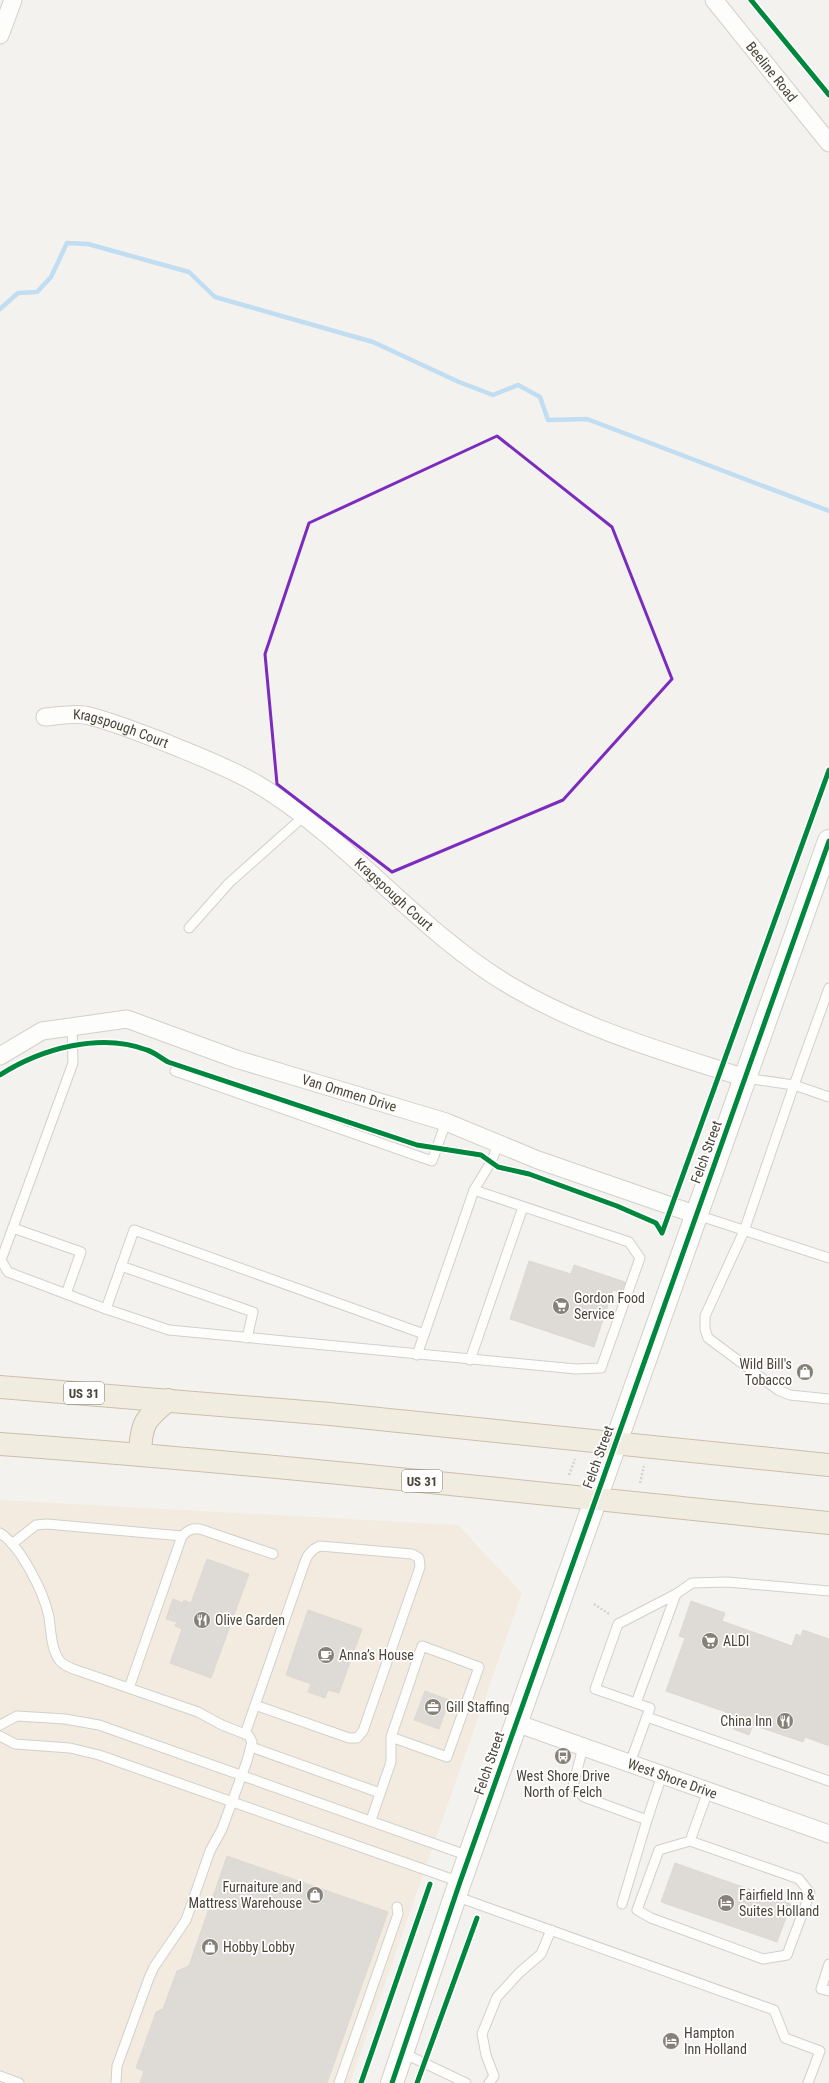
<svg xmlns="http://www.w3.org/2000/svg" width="829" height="2083" font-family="'Roboto Condensed',sans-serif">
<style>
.commercial{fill:#f3ebdf}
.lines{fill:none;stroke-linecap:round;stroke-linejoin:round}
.stream{stroke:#c0ddf1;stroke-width:4.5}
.building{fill:#dedbd6;stroke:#dcd9d4}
.service-casing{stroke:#d2d0cb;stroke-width:11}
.minor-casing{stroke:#d2d0cb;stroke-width:19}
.tertiary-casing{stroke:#d2d0cb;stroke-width:24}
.trunk-casing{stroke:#ccbfa9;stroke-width:24}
.path{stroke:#d3d2cc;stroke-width:2.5;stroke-dasharray:2 2;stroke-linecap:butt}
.service{stroke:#fdfdfc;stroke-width:9}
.minor{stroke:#fdfdfc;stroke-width:17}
.tertiary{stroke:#fdfdfc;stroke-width:22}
.trunk{stroke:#f0ece0;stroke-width:22}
.cycleway-casing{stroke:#fff;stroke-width:8}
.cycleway{stroke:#00873e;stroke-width:5}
.marked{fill:none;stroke:#7b2cbf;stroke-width:3;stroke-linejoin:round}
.labels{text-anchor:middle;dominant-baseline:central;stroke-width:3.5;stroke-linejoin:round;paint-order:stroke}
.shield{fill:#fff;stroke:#817c74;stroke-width:1}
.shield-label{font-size:13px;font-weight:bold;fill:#4b4439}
.street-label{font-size:14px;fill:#4b4439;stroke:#fff}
.poi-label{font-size:14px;fill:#4b4439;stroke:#fff;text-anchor:start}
</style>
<rect width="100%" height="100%" fill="#f4f2ee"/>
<!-- commercial -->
<path class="commercial" d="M0,1500L458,1525L522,1593L350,2083H0Z"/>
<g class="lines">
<!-- stream -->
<path class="stream" d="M0,309L18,293L37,292L51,277L67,243L88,244L189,272L215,297L373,342L459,382L493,395L518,385L540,397L548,420L587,419L829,511"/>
</g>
<!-- building -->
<g class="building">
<path d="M529,1261L571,1274L574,1265L625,1282L621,1293L613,1290L594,1347L510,1319Z"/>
<path d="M207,1559L249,1574L211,1678L170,1663L182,1629L175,1626L177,1622L166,1619L173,1599L183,1603L184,1600L191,1603Z"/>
<path d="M691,1601L725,1613L722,1621L792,1646L796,1634L801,1636L803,1630L829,1639V1746L805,1737L803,1742L753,1725L749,1735L733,1729L737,1716L666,1691L685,1638L679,1636Z"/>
<path d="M308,1610L362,1629L339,1693L328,1690L325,1698L308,1692L311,1684L286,1675Z"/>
<path d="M425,1691L449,1700L439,1729L414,1720Z"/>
<path d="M227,1856L388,1912L327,2083H140L144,2071L136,2068L156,2012L163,2009L177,1971L189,1966Z"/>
<path d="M675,1863L791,1904L777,1942L661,1902Z"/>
</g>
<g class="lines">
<!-- service casing -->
<g class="service-casing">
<g id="service">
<path d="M189,928L229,883L303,817"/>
<path d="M829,988L794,1085L829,1097"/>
<path d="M72,1026L73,1063L1,1260L8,1272L106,1309L169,1330L576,1369L601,1368L640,1258L629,1242L474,1190"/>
<path d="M175,1071L432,1161L446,1122"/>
<path d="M745,1078L794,1085L744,1231L705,1316V1329L708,1338L778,1390L790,1395L829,1399"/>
<path d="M697,1215L829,1258"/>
<path d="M13,1228L81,1252L66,1294"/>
<path d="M121,1266L253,1312L247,1338"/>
<path d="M106,1309L134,1230L424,1334"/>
<path d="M417,1355L474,1190L491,1162L498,1145"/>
<path d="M470,1360L523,1207"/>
<path d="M0,1533C21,1546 44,1593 49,1617C51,1630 51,1650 60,1661C66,1668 77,1670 85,1673L198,1712L222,1725L245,1734L249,1736L252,1742L247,1761L222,1829L210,1851L186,1920L154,1967L149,1978L117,2066L116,2083"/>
<path d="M12,1544L36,1525L47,1524L182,1536"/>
<path d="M129,1688L182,1536C188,1530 192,1528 200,1529L273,1554"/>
<path d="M636,1703L676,1594"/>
<path d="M647,1717L829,1781"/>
<path d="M0,1725L17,1716L65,1719L99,1725L469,1856"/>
<path d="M245,1734L300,1576C305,1563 306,1551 320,1546L412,1554L419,1558L420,1567L363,1731L357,1738H349L255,1705"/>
<path d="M0,1736L15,1744L70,1748L99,1755L460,1882"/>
<path d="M251,1747L380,1793"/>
<path d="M583,1747L573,1786L584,1797L647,1820"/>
<path d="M630,1763L650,1708L595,1689L618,1624L676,1594L692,1583L727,1582L829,1591"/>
<path d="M371,1820L391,1762V1737L422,1646L479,1667L447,1757L391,1737"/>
<path d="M690,1841L799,1879L810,1893L787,1955L763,1959L651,1918L637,1910L659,1850L690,1841L708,1791"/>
<path d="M455,1896L774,2010L785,2038L820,2051L808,2083"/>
<path d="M622,1904L647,1820L662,1775"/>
<path d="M829,1964L821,1989L829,1991"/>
<path d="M403,2053L466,2083"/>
<path d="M0,2076L19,2083"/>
<path d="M339,2083L398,1914L397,1907"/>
<path d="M489,2083L494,2076L486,2055L482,2034L497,1997L519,1973L541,1954L551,1930"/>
</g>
</g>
<!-- minor casing -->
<g class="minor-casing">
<g id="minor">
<path id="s1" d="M714,0L829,143"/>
<path d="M0,35L13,0"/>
<path id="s2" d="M45,717C57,716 73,713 85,715C112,721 143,734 169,744C198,756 230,768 257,784C348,838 418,931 509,985C583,1029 665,1052 745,1078"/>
<path id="s3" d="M0,1056L42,1031L127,1019L236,1059L446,1122L538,1160L697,1215"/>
<path id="s4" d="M516,1723L829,1834"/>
</g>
</g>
<!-- tertiary casing -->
<g class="tertiary-casing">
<path id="tertiary" d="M392,2083L460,1882L829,841"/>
</g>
<!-- trunk casing -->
<g class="trunk-casing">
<g id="trunk">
<path d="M0,1387L330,1414L829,1465"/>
<path d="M0,1444C277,1464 553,1495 829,1523"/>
<path d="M140,1454C141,1423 145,1419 168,1400"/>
</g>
</g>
<!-- path -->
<g class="path">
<path d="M569,1475L575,1459"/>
<path d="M640,1483L644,1466"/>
<path d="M594,1604L609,1614"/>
</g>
<!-- service -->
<use href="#service" class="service"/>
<!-- minor -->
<use href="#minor" class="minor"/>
<!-- tertiary -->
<use href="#tertiary" class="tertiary"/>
<!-- trunk -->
<use href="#trunk" class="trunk"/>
<!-- cycleway casing -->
<g class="cycleway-casing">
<g id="cycleway">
<path d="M751,0L829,95"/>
<path d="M0,1075C40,1049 100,1032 147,1050C154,1052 161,1058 168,1062L417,1145L481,1155L498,1167L529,1174L617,1206L656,1223L662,1233L829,770"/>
<path d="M361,2083L430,1884"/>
<path d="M392,2083L460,1882L829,841"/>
<path d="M417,2083L477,1918"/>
</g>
</g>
<!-- cycleway -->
<use href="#cycleway" class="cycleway"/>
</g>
<!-- marked area -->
<path class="marked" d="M497,436L612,527L672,679L563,800L392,872L277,784L265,654L309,523Z"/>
<!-- icons -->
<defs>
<g id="supermarket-disc" transform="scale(0.9)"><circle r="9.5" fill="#868178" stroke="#fff"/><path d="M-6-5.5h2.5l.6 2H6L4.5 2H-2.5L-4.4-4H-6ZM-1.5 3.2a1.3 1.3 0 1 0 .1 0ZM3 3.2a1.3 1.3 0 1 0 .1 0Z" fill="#fff"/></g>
<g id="shop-disc" transform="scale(0.9)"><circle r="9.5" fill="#868178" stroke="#fff"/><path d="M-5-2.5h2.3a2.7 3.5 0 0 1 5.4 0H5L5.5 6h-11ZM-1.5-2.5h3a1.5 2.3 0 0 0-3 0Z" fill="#fff"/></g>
<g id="restaurant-disc" transform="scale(0.9)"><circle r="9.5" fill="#868178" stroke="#fff"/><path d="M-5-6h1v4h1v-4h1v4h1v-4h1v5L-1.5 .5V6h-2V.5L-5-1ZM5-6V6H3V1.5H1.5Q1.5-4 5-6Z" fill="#fff"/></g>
<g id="cafe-disc" transform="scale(0.9)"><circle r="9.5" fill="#868178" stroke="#fff"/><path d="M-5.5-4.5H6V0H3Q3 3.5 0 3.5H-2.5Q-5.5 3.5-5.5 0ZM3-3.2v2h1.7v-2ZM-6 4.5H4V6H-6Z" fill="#fff"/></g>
<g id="office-disc" transform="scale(0.9)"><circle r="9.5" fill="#868178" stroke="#fff"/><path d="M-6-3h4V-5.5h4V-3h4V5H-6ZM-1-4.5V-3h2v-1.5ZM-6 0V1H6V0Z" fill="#fff"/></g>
<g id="bus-disc" transform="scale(0.9)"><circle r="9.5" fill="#868178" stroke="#fff"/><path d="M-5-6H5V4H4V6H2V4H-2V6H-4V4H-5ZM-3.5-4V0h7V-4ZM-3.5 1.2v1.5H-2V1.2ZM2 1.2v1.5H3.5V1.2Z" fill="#fff"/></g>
<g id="hotel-disc" transform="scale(0.9)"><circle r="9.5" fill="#868178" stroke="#fff"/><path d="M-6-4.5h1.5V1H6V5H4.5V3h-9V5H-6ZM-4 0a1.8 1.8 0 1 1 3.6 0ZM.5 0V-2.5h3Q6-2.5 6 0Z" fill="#fff"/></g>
</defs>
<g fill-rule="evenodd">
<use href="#supermarket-disc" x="561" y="1306"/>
<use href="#shop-disc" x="805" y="1372"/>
<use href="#restaurant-disc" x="202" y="1620"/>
<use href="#supermarket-disc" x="710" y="1641"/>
<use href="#cafe-disc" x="326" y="1655"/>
<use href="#office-disc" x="433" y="1707"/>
<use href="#restaurant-disc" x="785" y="1721"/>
<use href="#bus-disc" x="563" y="1756"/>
<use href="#shop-disc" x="315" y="1895"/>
<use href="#hotel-disc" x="726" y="1903"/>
<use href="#shop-disc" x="210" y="1947"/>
<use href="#hotel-disc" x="671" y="2041"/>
</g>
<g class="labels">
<!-- shield labels -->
<g class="shield">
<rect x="64" y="1382" width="40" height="22" rx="3"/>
<rect x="402" y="1470" width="40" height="22" rx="3"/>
</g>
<g class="shield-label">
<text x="84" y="1393">US 31</text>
<text x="422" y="1481">US 31</text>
</g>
<!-- street labels -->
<g class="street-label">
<text stroke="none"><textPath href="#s1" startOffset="92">Beeline Road</textPath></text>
<text stroke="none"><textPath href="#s2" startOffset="78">Kragspough Court</textPath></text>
<text stroke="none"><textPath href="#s2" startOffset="402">Kragspough Court</textPath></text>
<text stroke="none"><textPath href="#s3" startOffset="369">Van Ommen Drive</textPath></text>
<text transform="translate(706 1152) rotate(-70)">Felch Street</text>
<text transform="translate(598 1457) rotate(-70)">Felch Street</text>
<text transform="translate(489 1763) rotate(-71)">Felch Street</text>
<text stroke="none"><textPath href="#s4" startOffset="166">West Shore Drive</textPath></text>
</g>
<!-- poi labels -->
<g class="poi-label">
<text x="574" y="1298">Gordon Food<tspan x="574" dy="16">Service</tspan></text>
<text x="792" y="1364" text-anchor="end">Wild Bill's<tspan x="792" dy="16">Tobacco</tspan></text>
<text x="215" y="1620">Olive Garden</text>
<text x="723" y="1641">ALDI</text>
<text x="339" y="1655">Anna’s House</text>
<text x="446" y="1707">Gill Staffing</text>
<text x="772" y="1721" text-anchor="end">China Inn</text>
<text x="563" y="1776" text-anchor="middle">West Shore Drive<tspan x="563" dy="16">North of Felch</tspan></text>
<text x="302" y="1887" text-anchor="end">Furnaiture and<tspan x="302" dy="16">Mattress Warehouse</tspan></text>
<text x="739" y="1895">Fairfield Inn &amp;<tspan x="739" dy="16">Suites Holland</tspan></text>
<text x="223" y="1947">Hobby Lobby</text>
<text x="684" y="2033">Hampton<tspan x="684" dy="16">Inn Holland</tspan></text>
</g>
</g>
</svg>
